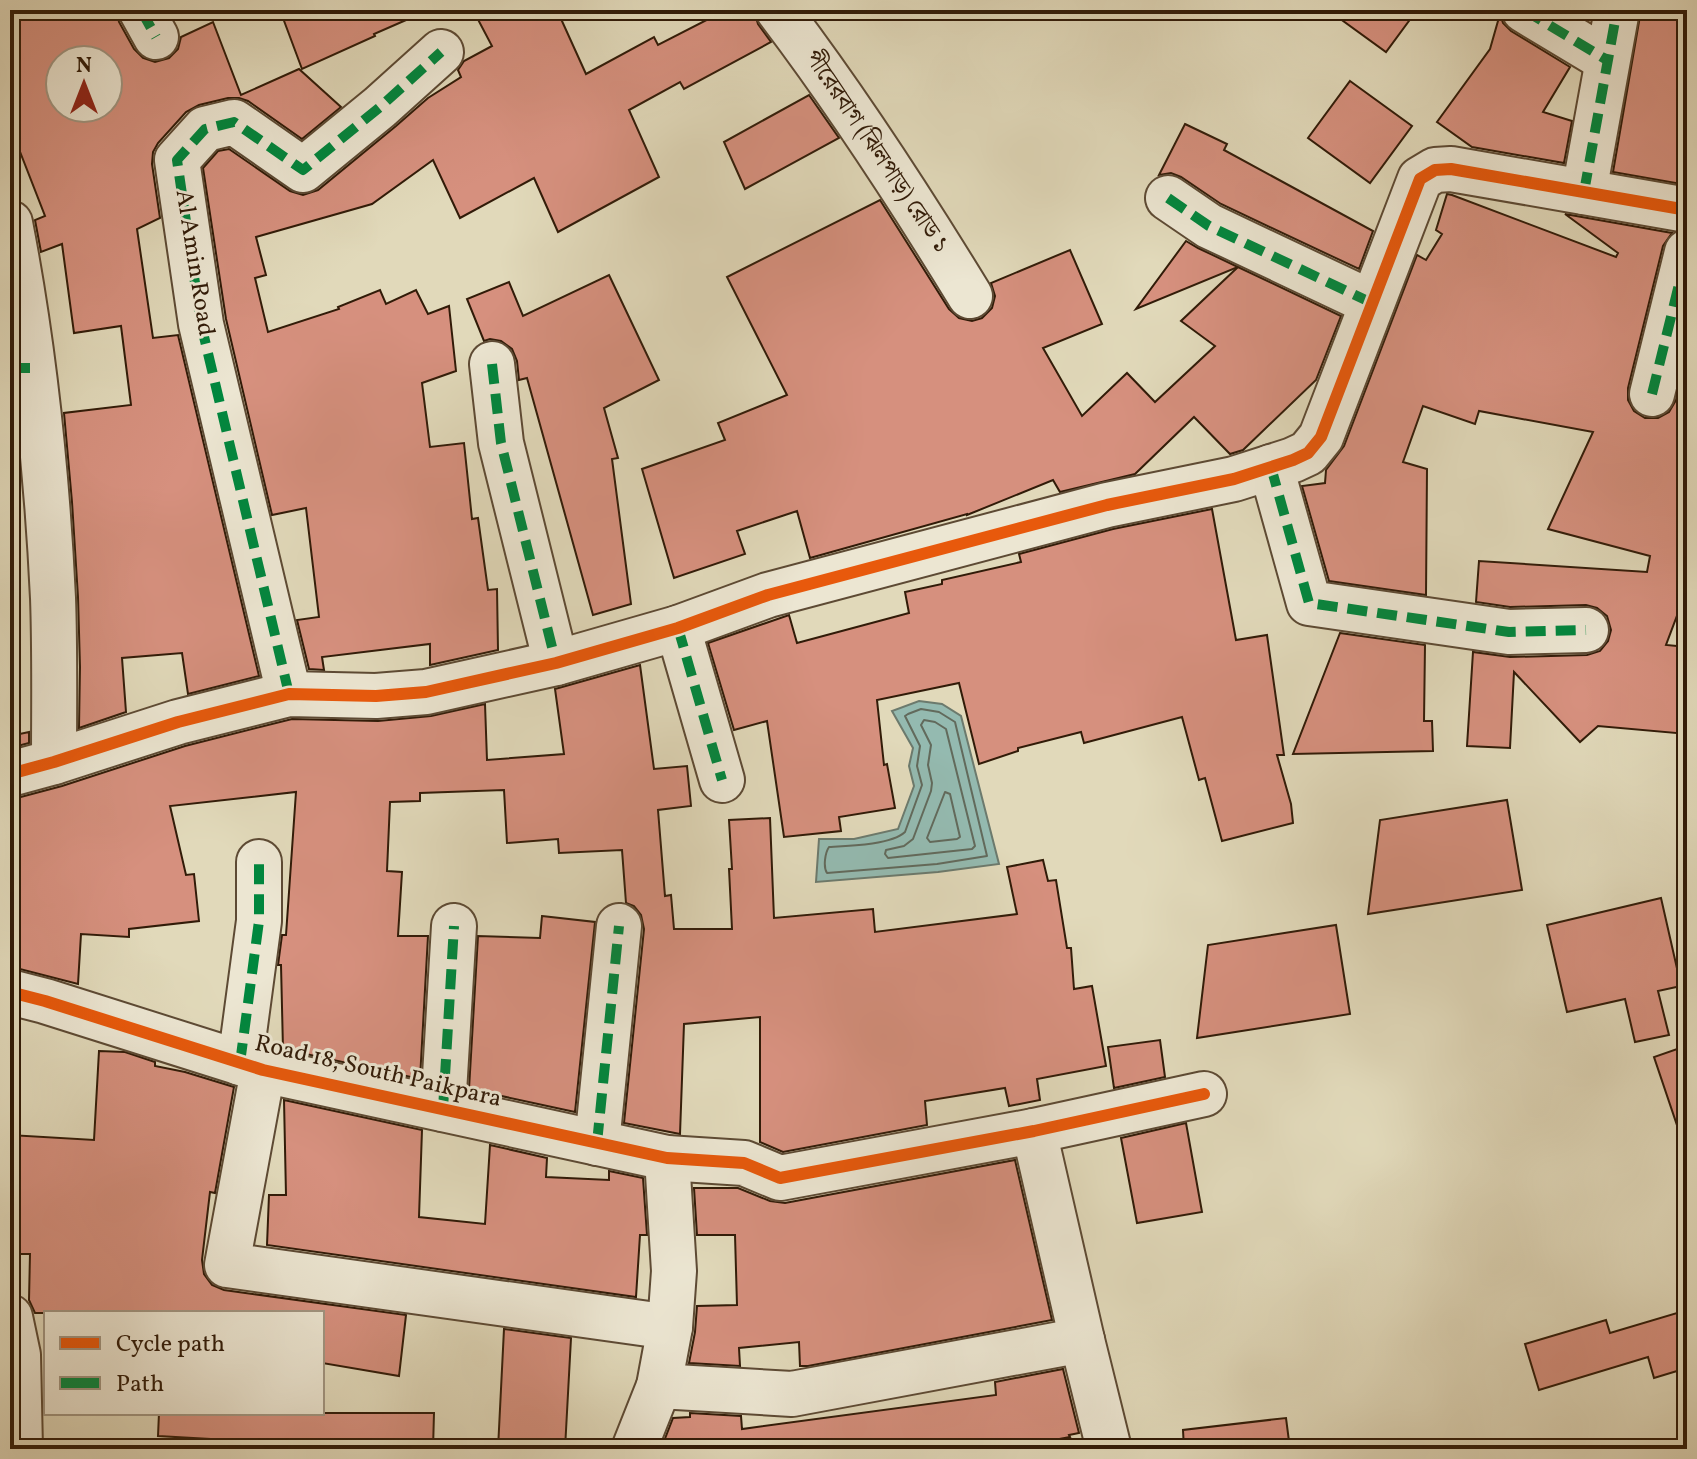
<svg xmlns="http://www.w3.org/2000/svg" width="1697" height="1459" font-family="Vollkorn,'Noto Serif Bengali',serif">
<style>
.water{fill:#94bab0;stroke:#6c7a6d;stroke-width:2}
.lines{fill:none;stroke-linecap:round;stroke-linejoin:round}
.shore{stroke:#626a5c;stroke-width:2}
.building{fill:#d6907e;stroke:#311b08;stroke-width:2;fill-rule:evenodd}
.minor-casing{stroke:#5d4a34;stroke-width:48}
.minor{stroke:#ece6d2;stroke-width:44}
.quiet{stroke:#00873e;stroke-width:10;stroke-dasharray:20 10;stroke-linecap:butt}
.cycleway-casing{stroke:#ece6d2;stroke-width:17}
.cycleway{stroke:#e8590c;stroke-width:12}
.labels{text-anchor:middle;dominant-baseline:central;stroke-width:6;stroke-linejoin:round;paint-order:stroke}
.street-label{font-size:24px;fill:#311b08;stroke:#ece6d2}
</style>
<rect width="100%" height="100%" fill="#e1d9ba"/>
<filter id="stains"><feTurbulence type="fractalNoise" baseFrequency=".0025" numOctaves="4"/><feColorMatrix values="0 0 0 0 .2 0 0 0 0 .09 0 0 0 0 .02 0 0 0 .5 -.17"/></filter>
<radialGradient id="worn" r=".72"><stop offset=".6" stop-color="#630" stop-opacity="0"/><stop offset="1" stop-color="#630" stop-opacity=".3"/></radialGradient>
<!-- water -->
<path class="water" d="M919,701L942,704L961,716L999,864L938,872L816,882L819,839H854L898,829L914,786L909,766L913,748L892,711Z"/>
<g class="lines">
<!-- shore -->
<g class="shore">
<path d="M921,709L939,712L955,722L987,856L937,864L827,873C823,867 825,853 829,847C848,846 891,845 905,832L922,785L917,766L920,746L905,716L908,714Z"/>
<path d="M924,720L935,722L946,729L975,846L972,849L888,858L885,854L886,850L904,846L913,839L931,791L932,783L928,765L931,745L921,725Z"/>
<path d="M945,792L950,794L960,837L957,839L930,842L927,838Z"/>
</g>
</g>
<!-- building -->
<g class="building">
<path d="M10,10H116L119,22L134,49L143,58L155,62L169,58L178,49L181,37L213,22L241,95L299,69L341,107L302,139L248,101L239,98H228L199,105L186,112L158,143L153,152L152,164L160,218L137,229L153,338L178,335L259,676L188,694L182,653L122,658L126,712L79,728L80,667L78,597L72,502L64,413L131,405L121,326L74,333L62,244L41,252L35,220L45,216L10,126ZM60,60H108V108H60Z"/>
<path d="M280,10H429L374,34L375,36L302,69Z"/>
<path d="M473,10H557L586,74L654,37L658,45L726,10H754L758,24L771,42L684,89L680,82L629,110L659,177L558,232L534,178L460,218L433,160L372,204L256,237L266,275L255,278L268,332L339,309L338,307L380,290L386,304L416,290L428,314L449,306L456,371L422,383L430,447L464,443L472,519L478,518L488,590L497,589L498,650L430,665V644L322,657L324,670L309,669L297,620L319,617L306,508L272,515L226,319L203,168L218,151L229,149L290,191L303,195L318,190L396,126L428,98L461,77L458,70L464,61L492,46Z"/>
<path d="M1328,10H1417L1386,52Z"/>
<path d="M1641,10H1687V185L1613,172Z"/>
<path d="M1500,14L1503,23L1511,31L1570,67L1543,112L1572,121L1564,163L1472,147L1437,122L1490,49Z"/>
<path d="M1350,81L1412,126L1370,183L1308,138Z"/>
<path d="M809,95L839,138L745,189L724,142Z"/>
<path d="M1185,124L1227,144L1224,150L1373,231L1359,269L1221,204L1181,177L1171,173L1159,175Z"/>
<path d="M1447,194L1452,195L1616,257L1618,253L1565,214L1672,233L1663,246L1628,388V400L1634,411L1645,418H1658L1669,412L1676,400L1687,356V407L1679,444L1687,447V589L1666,645L1687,647V734L1598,726L1580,742L1514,672L1510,748L1467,746L1473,652L1510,657L1587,655L1600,651L1608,641L1611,630L1607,616L1597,608L1586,605L1510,607L1476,602L1479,561L1647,572L1650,556L1548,529L1593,432L1479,411L1475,424L1423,406L1403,462L1427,469L1426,595L1329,581L1302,486L1325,483L1326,470L1344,446L1417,255L1426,260L1442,234L1436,230Z"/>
<path d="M880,200L949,309L959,318L972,321L982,318L992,308L995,296L991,283L1070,250L1102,324L1043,348L1082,416L1127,373L1155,402L1215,346L1181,321L1238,267L1341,316L1316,380L1243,450L1230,454L1194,417L1135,474L1060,492L1053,480L967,515V514L810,558L797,511L737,531L745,554L674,578L642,469L725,440L718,423L787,395L727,277Z"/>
<path d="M1186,241L1198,248L1238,267L1136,309Z"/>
<path d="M609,275L659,380L604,408L618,458L612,459L631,604L593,615L527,378L519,380L517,361L512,349L501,341L490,339L484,341L467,299L509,282L523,316Z"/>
<path d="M10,419H14L17,447L10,448Z"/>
<path d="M1212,509L1236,640L1267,635L1284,755H1277L1291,804L1293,823L1222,841L1205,778L1199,780L1182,717L1084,743L1081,732L1018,748V751L979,764L959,683L877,700L884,765L887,764L895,808L839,817L841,831L784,837L767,721L734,730L708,643L789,615L797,643L909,613L905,592L942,584V580L1021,562L1019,554L1113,529Z"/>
<path d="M1340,633L1425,645L1424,721H1432L1433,751L1293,754Z"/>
<path d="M640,665L654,769L687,766L691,806L658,810L665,896L671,895L674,929H732L729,869H732L729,820L770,818L774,918L873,909L875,932L1017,914L1007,867L1043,860L1048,881L1056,880L1067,948H1071L1074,989L1092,986L1106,1066L1037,1079L1040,1100L1009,1106L1005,1088L925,1101L927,1125L783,1152L760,1142V1017L684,1024L680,1134L624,1123L644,929L641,915L634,906L626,903L622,850L559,853L558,839L507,843L504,790L420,793V801L390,802L387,871L402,872L398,936H428L420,1079L283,1049L281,965H278L282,935H286L296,792L170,806L186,875L194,874L199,921L129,929V937L81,934L78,984L16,968H10V798H17L62,786L185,746L292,719L378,721L431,716L485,704L487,760L564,754L555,689Z"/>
<path d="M29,732V743L10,748V736Z"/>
<path d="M1507,800L1522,890L1368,914L1380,820Z"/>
<path d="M1661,898L1681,986L1658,991L1669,1035L1635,1042L1625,999L1567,1012L1547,925Z"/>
<path d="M542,916L595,922L575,1112L469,1089L478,936L540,938Z"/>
<path d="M1336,925L1350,1014L1197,1038L1208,945Z"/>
<path d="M1160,1040L1165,1077L1114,1088L1108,1047Z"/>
<path d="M1680,1048L1687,1068V1139L1682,1140L1654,1057Z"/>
<path d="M99,1051L125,1052L155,1062V1066L185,1072L234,1087L215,1193L210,1192L202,1260L204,1274L212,1285L224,1290L406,1315L399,1376L322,1363V1313H35L29,1300L30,1254H10V1135L94,1140Z"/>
<path d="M284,1100L422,1130L419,1217L485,1224L490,1145L547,1158L546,1177L609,1180V1171L643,1178L647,1235H640L636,1297L267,1245L269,1195H286Z"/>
<path d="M1186,1123L1202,1212L1137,1223L1121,1138Z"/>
<path d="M1015,1160L1052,1320L808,1366H800L799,1342L739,1348L740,1366L689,1363L695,1332L697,1306L737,1305L735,1235H697L694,1188H738L770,1201L785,1203Z"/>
<path d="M1687,1310V1368L1654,1378L1648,1357L1539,1390L1525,1344L1606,1320L1610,1333Z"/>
<path d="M504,1329L571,1338L565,1449H498Z"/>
<path d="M1063,1369L1079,1433L1069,1435L1070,1437L1027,1445L991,1449H661L673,1418L690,1417V1413L741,1416L742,1429L996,1395L995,1382Z"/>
<path d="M159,1413H434L433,1449H244L245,1441L158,1436Z"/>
<path d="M1286,1418L1290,1449H1184L1183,1430Z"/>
</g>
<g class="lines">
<!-- minor casing -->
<g class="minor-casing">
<g id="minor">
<path d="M141,10L156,37"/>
<path d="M778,10C848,102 910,198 970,296"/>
<path d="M1524,10L1607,60"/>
<path d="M1584,192L1617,10"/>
<path d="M1168,198L1209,226L1372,303"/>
<path d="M10,223C34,347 47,472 53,598C55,652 54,708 54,762"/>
<path d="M492,364L501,443L556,663"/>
<path d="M1652,394L1687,252"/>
<path d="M1271,467L1309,603L1509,632L1586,630"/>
<path d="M678,628L722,780"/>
<path d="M289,694L201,324L177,160L205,129L234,122L303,170L380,107L441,52"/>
<path d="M10,774L54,762L178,722L289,694L376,696L426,692L556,663L678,628L768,595L1107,505L1234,479L1293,460L1308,453L1321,437L1420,179L1435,170L1451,169L1687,210"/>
<path d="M10,992L45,1001L263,1070L667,1158L744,1163L780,1178L1034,1131L1204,1094"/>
<path d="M240,1063L259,921V862"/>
<path d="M263,1070L227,1265L670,1327"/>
<path d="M443,1109L454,926"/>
<path d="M1034,1131L1082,1340L1109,1449"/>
<path d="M597,1143L619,926"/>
<path d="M10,1317L18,1355L20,1449"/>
<path d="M659,1386L792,1394L1082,1340"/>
<path d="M634,1449L659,1386L670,1327L674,1271L667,1158"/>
</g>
</g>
<!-- minor -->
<use href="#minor" class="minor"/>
<!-- quiet -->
<g class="quiet">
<path d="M141,10L156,37"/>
<path d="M1524,10L1607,60"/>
<path d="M1584,192L1617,10"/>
<path d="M1168,198L1209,226L1372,303"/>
<path d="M492,364L501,443L556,663"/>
<path d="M10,368H33"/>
<path d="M1652,394L1687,252"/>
<path d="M1271,467L1309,603L1509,632L1586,630"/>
<path d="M678,628L722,780"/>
<path d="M289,694L201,324L177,160L205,129L234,122L303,170L380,107L441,52"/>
<path d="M240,1063L259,921V862"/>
<path d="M443,1109L454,926"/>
<path d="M597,1143L619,926"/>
</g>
<!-- cycleway casing -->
<g class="cycleway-casing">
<g id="cycleway">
<path d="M10,774L54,762L178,722L289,694L376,696L426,692L556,663L678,628L768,595L1107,505L1234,479L1293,460L1308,453L1321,437L1420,179L1435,170L1451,169L1687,210"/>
<path d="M10,992L45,1001L263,1070L667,1158L744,1163L780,1178L1034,1131L1204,1094"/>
</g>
</g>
<!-- cycleway -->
<use href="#cycleway" class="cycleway"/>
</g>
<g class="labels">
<!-- street labels -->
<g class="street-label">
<text transform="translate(876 152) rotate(56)">পীরেরবাগ (ঝিলপাড়) রোড ১</text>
<text transform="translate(194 263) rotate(81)">Al Amin Road</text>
<text transform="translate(378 1072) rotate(13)">Road 18, South Paikpara</text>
</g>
</g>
<!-- margin -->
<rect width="1697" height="1459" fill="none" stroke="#e1d9ba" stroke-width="40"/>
<rect x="12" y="12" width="1673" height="1435" fill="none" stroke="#311b08" stroke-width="4"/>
<rect x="20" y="20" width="1657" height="1419" fill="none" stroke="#311b08" stroke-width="2"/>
<!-- legend -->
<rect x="44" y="1311" width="280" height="104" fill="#ece6d2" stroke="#a19581" stroke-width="2"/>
<rect x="60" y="1337" width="40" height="12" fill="#e8590c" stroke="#a19581" stroke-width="2"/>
<text x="116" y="1351" font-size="24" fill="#311b08">Cycle path</text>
<rect x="60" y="1377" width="40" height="12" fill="#00873e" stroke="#a19581" stroke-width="2"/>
<text x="116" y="1391" font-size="24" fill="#311b08">Path</text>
<!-- north arrow -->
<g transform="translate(84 84)"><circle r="38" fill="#ece6d2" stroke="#a19581" stroke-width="2"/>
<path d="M0-6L14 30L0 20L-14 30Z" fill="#8f2418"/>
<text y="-12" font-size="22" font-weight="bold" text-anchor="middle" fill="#311b08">N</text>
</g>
<rect width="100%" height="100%" filter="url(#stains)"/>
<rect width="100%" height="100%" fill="url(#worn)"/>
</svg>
